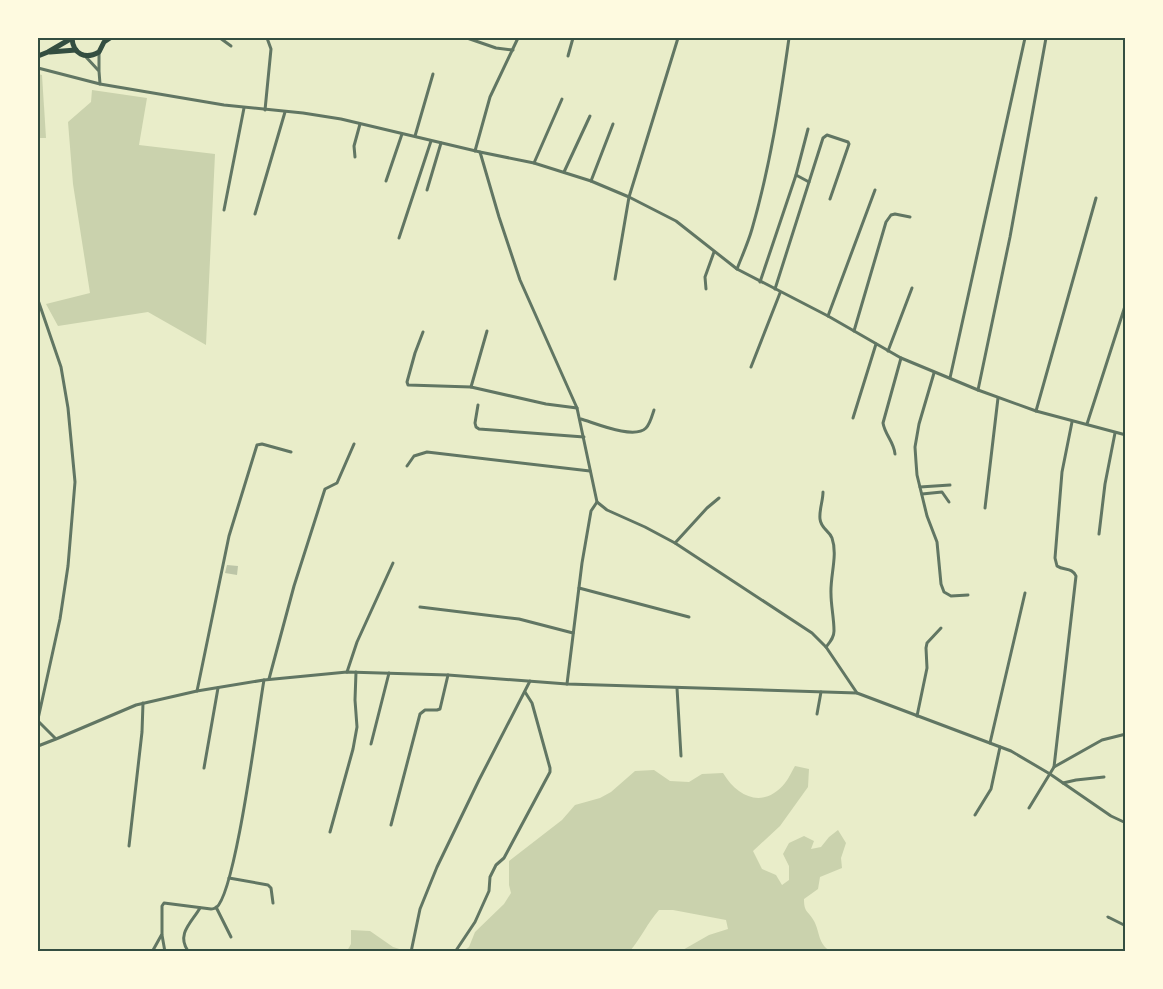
<svg xmlns="http://www.w3.org/2000/svg" width="1163" height="989" viewBox="0 0 1163 989" font-family="'IBM Plex Serif',serif">
<style>
.green{fill:#cad2ad}
.building{fill:#bcc5a7}
.lines{fill:none;stroke-linecap:round;stroke-linejoin:round}
.minor{stroke:#617663;stroke-width:3}
.primary{stroke:#344e41;stroke-width:5}
.neatline{fill:none;stroke:#344e41;stroke-width:2}
</style>
<rect width="100%" height="100%" fill="#e9edc9"/>
<g class="green">
<polygon points="38,74 42,75 46,138 38,138"/>
<polygon points="92,90 147,98 139,145 215,154 206,345 148,312 58,326 46,304 90,293 73,184 68,122 91,102"/>
<path d="M795 766 809 769 808 787 780 826 753 851 762 869 776 875 782 885 789 880V866L783 854 789 843 804 836 814 841 811 849 821 847 829 837 838 830 846 843 841 858 842 868 820 877 818 889 804 899C804 913 808 910 814 921 820 932 818 945 831 951H681L709 935 728 929 726 920 673 910H659C648 922 641 938 630 951H463L469 947 475 932 504 904 511 893 509 885V861L562 820 575 805 600 798 611 792 635 771 654 770 670 781 689 782 702 774 723 773C738 798 764 809 785 783 789 778 792 771 795 766Z"/>
<polygon points="351,930 370,931 393,947 406,951 347,951 351,944"/>
</g>
<polygon class="building" points="227,565 238,566 237,575 225,573"/>
<g class="lines">
<g class="minor">
<polyline points="220,38 231,46"/>
<polyline points="467,38 496,48 513,50"/>
<polyline points="99,52 99,71 100,84 224,105 303,113 341,119 480,152 534,163 591,181 629,197 676,221 737,269 828,316 901,358 978,390 1036,411 1126,435"/>
<polyline points="568,56 573,38"/>
<polyline points="86,57 98,70"/>
<polyline points="38,68 100,84"/>
<polyline points="265,110 271,49 267,38"/>
<polyline points="415,136 433,74"/>
<polyline points="475,151 490,97 518,38"/>
<polyline points="480,152 499,217 520,280 577,408 597,502 607,510 645,527 675,543 812,633 826,647 857,693 1011,751 1050,774 1111,816 1126,823"/>
<polyline points="355,157 354,146 360,124"/>
<polyline points="534,163 562,99"/>
<polyline points="564,172 590,116"/>
<polyline points="796,175 809,182"/>
<polyline points="386,181 402,134"/>
<polyline points="591,181 613,124"/>
<polyline points="427,190 441,143"/>
<polyline points="224,210 244,108"/>
<polyline points="255,214 285,112"/>
<polyline points="399,238 431,141"/>
<path d="M737 269C742 256 748 243 752 229 770 167 780 102 789 38"/>
<polyline points="615,279 629,197 678,38"/>
<polyline points="760,282 796,175 808,129"/>
<polyline points="706,289 705,277 714,252"/>
<polyline points="775,289 823,138 827,135 848,142 849,144 830,199"/>
<polyline points="38,300 61,367 68,408 75,482 68,566 60,619 38,719"/>
<polyline points="828,316 875,190"/>
<polyline points="854,331 886,222 891,215 895,214 910,217"/>
<polyline points="423,332 415,353 407,382 408,385 471,387 546,404 577,408"/>
<polyline points="888,351 912,288"/>
<polyline points="751,367 780,293"/>
<polyline points="934,373 919,424 915,447 916,462 917,475 927,516 937,542 941,584 944,592 951,596 968,595"/>
<polyline points="950,378 1025,38"/>
<polyline points="471,387 487,331"/>
<polyline points="978,390 1010,237 1046,38"/>
<polyline points="478,405 475,423 476,427 479,429 584,437"/>
<polyline points="1036,411 1096,198"/>
<polyline points="853,418 876,344"/>
<path d="M581 419C595 423 634 440 646 428 650 424 652 416 654 410"/>
<polyline points="1087,424 1126,303"/>
<path d="M895 454C894 442 885 435 883 423L901 358"/>
<polyline points="407,466 414,456 427,452 590,471"/>
<polyline points="920,487 950,485"/>
<path d="M823 492C823 501 819 510 820 519 821 529 829 530 832 538 838 555 830 576 831 594 831 606 834 618 834 631 834 638 830 642 826 647"/>
<polyline points="922,494 942,492 949,502"/>
<polyline points="985,508 998,398"/>
<polyline points="1099,534 1105,484 1115,433"/>
<polyline points="675,543 707,508 719,498"/>
<polyline points="579,588 689,617"/>
<polyline points="420,607 519,619 573,633"/>
<polyline points="347,672 357,642 393,563"/>
<polyline points="269,679 294,586 324,492 325,489 337,483 354,444"/>
<polyline points="567,684 582,563 591,511 597,502"/>
<polyline points="677,688 681,756"/>
<polyline points="197,691 229,536 257,445 262,444 291,452"/>
<polyline points="817,714 821,692"/>
<polyline points="917,716 927,668 926,648 927,643 941,628"/>
<polyline points="38,721 55,738"/>
<polyline points="990,743 1025,593"/>
<polyline points="371,744 389,673"/>
<polyline points="38,746 56,739 136,705 197,691 264,680 347,672 448,675 567,684 857,693"/>
<path d="M1054 767 1076 576C1072 567 1064 571 1057 566L1055 558 1062 472 1072 422"/>
<polyline points="204,768 218,688"/>
<polyline points="1063,783 1076,780 1104,777"/>
<polyline points="1029,808 1054,767 1102,740 1126,734"/>
<polyline points="975,815 991,789 1000,747"/>
<polyline points="391,825 420,714 425,710 437,710 440,709 448,675"/>
<polyline points="330,832 353,749 357,727 355,700 356,672"/>
<polyline points="129,846 142,732 143,703"/>
<polyline points="229,878 268,885 271,888 273,903"/>
<polyline points="216,907 231,937"/>
<polyline points="1108,917 1126,926"/>
<polyline points="162,935 165,952"/>
<path d="M188 951C176 934 192 922 200 908"/>
<path d="M152 952 162 934V906L164 903 211 909C213 909 215 908 216 908 236 893 258 713 264 680"/>
<polyline points="411,952 420,909 437,867 479,780 530,681"/>
<polyline points="455,952 475,922 489,891 490,877 496,865 504,858 550,772 550,768 532,703 525,692"/>
</g>
<g class="primary">
<path d="M72 38C73 54 85 60 99 52L104 42 110 38"/>
<polyline points="50,52 76,50"/>
<polyline points="38,56 48,52 72,38"/>
</g>
</g>
<rect width="1163" height="989" fill="none" stroke="#fefae0" stroke-width="78"/>
<rect x="39" y="39" width="1085" height="911" class="neatline"/>
</svg>
